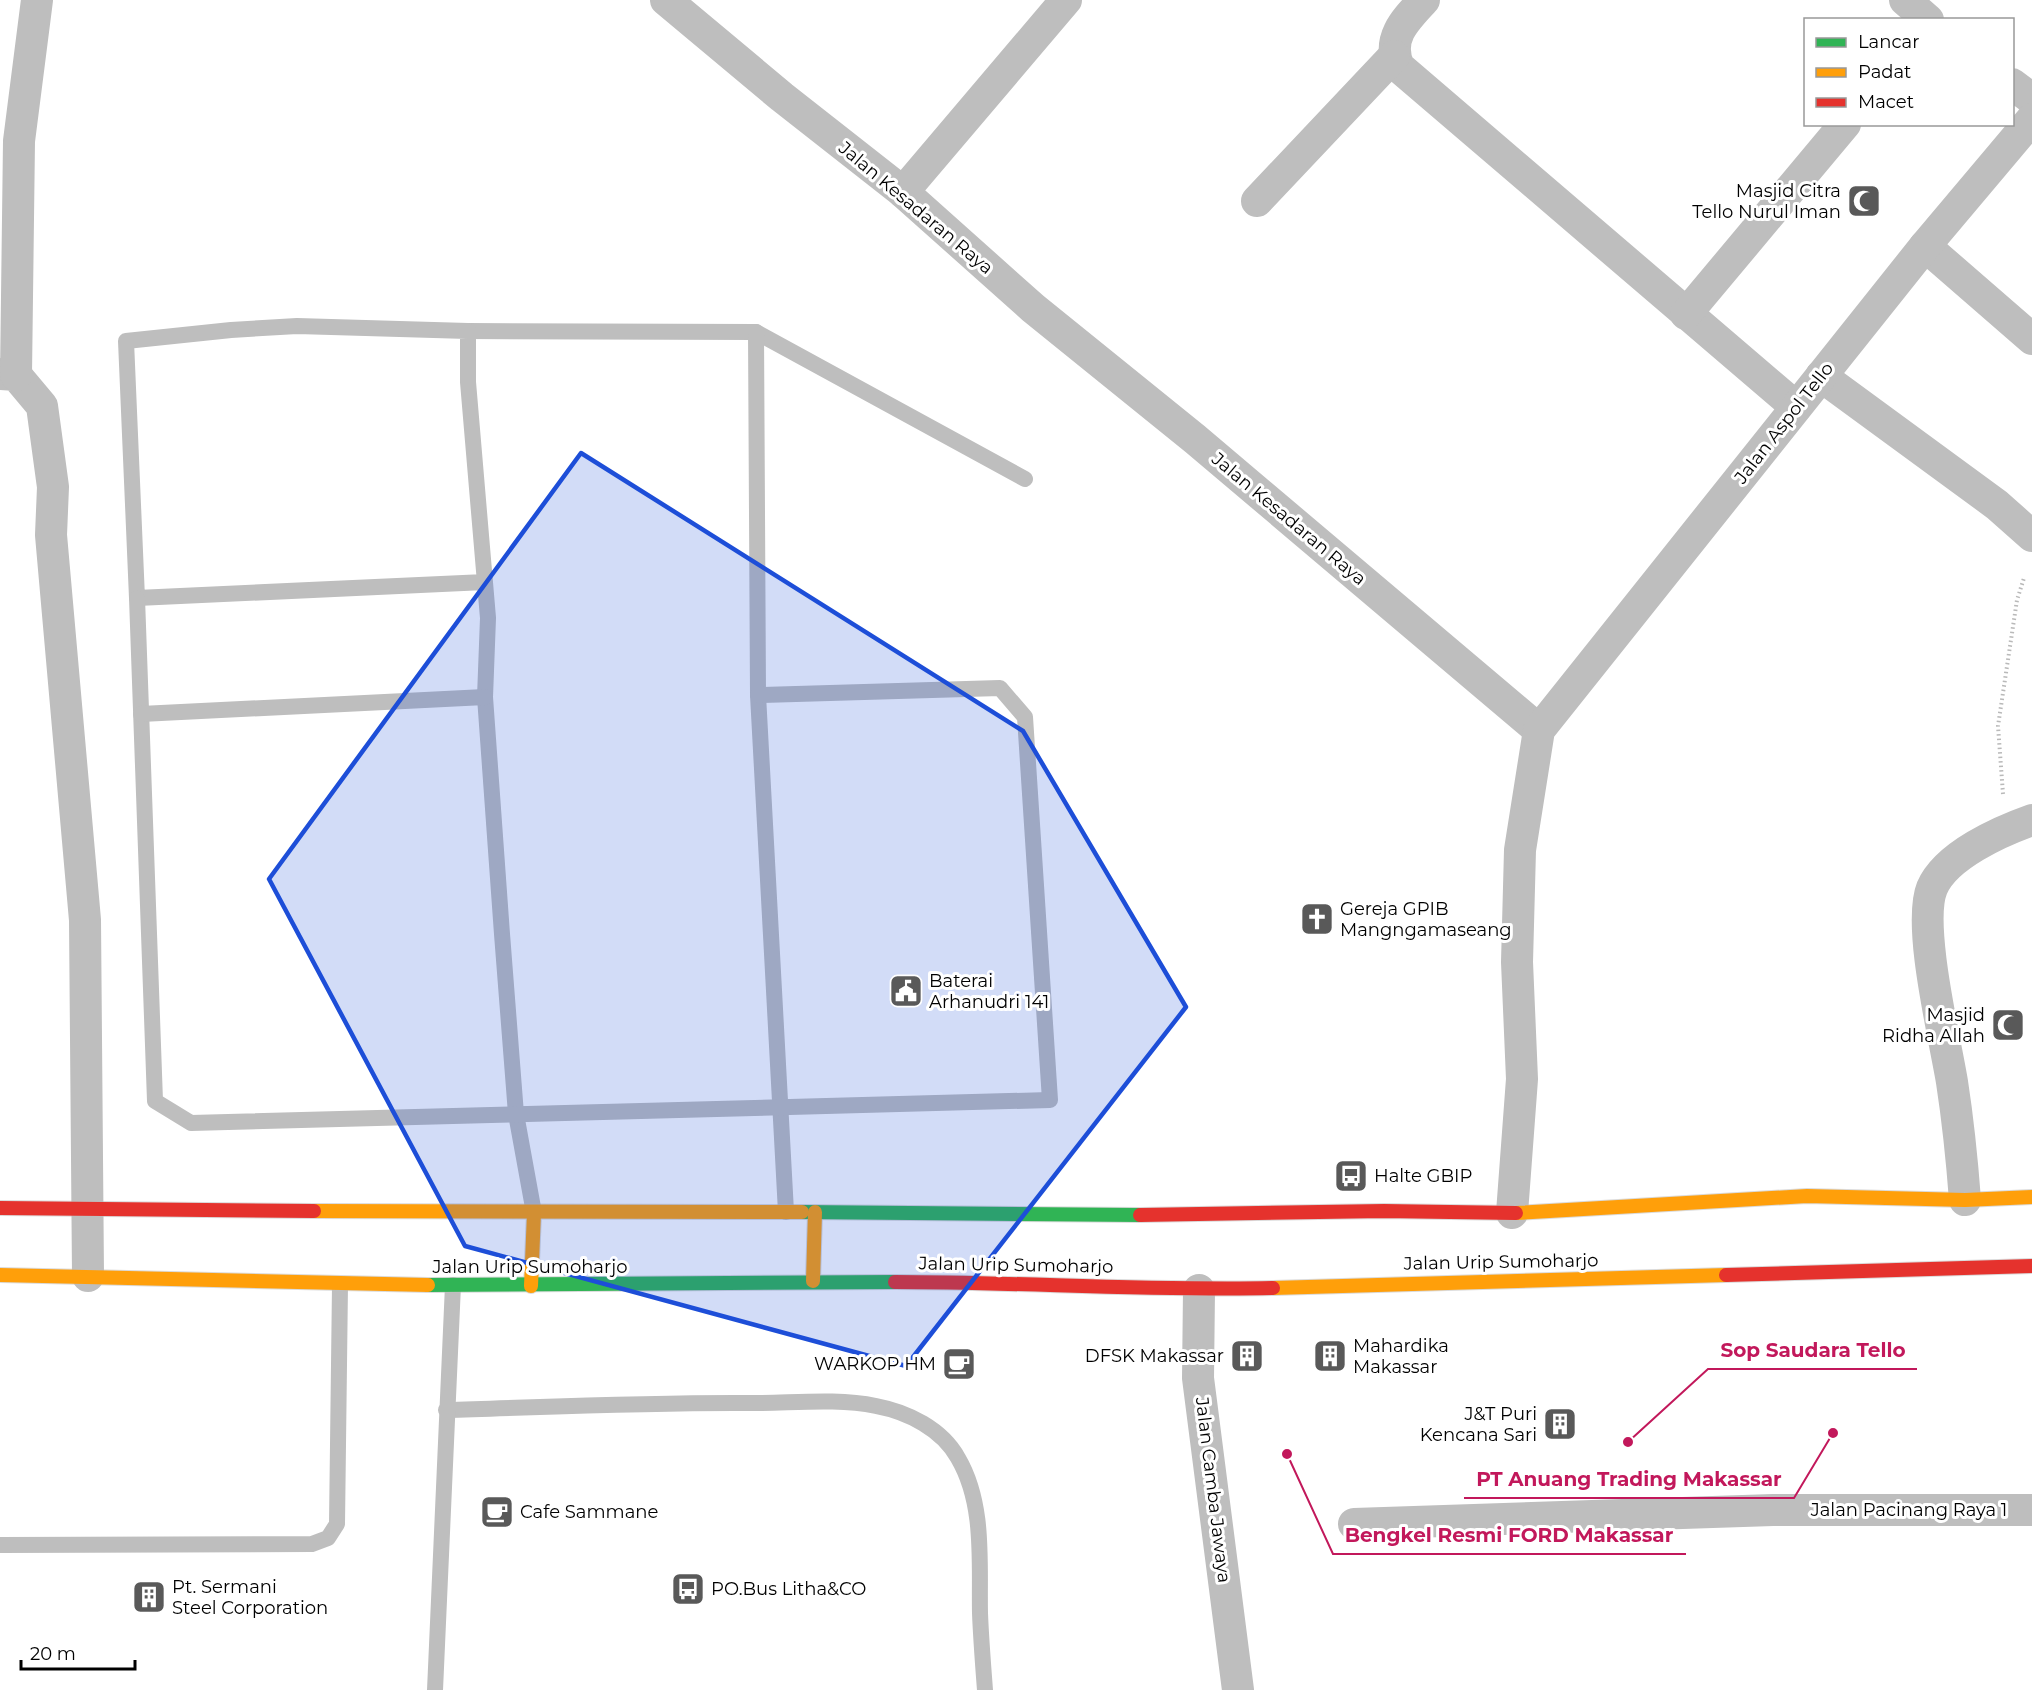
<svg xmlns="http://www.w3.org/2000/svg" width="2032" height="1690" viewBox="0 0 2032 1690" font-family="Montserrat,sans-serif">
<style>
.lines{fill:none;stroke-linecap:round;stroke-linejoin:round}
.fast-casing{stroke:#dbdbdb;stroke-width:16}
.slow-casing{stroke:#dbdbdb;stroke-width:16}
.jam-casing{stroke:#dbdbdb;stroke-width:16}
.path{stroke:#b9b9b9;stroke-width:4;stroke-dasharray:1.5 3;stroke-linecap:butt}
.lane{stroke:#bebebe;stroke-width:16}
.street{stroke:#bebebe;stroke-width:32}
.fast{stroke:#30b455;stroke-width:14}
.slow{stroke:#ff9f0a;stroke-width:14}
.jam{stroke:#e5322d;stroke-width:14}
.marked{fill:#1d4ed8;fill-opacity:0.2;stroke:#1d4ed8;stroke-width:4.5;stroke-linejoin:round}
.labels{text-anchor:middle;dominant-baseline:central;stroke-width:6;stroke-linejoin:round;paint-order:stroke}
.poi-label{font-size:18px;fill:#000;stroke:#fff;text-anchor:start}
.street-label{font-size:18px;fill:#000;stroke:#fff}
.leader{fill:none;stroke:#c2185b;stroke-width:2}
.callout-dot{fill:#c2185b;stroke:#fff;stroke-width:2}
.callout-label{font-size:20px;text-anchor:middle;font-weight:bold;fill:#c2185b;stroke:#fff;stroke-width:6;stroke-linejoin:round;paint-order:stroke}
</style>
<rect width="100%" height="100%" fill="#fff"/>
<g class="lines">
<g class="fast-casing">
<g id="fast">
<polyline points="802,1212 1140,1215"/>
<polyline points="428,1285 895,1282"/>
</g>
</g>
<g class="slow-casing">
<g id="slow">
<polyline points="314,1211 802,1212"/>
<polyline points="1516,1213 1807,1196 1965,1200 2032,1197"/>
<polyline points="0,1275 428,1285"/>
<polyline points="813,1281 815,1212"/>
<polyline points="531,1286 534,1213"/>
<polyline points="1273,1288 1726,1275"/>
</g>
</g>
<g class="jam-casing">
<g id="jam">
<polyline points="0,1208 314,1211"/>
<polyline points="1140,1215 1384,1211 1516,1213"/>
<polyline points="1726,1275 2032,1266"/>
<path d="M895 1282C1021 1282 1147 1291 1273 1288"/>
</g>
</g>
<polyline class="path" points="2003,794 1998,726 2017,600 2024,578"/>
<g class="lane">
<polyline points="468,331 756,332 1025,479"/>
<polyline points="756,332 758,695 786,1212"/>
<polyline points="485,582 137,598 126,341 231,330 297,326 468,331 468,382 488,618 485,697 502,934 516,1114 534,1213"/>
<polyline points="137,598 155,1101 191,1123 1050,1100 1025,717 1000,688 758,695"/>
<polyline points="141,714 485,697"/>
<path d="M446 1410C549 1407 652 1402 754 1403 794 1403 837 1398 876 1406 908 1412 942 1429 958 1458 985 1504 979 1562 980 1613 981 1639 983 1664 985 1690"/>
<polyline points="0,1545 312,1544 328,1538 337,1524 340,1285"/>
<polyline points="435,1690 453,1285"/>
</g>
<g class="street">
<polyline points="666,0 782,97 903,192 1033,308 1195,439 1539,730"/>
<path d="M1424 0C1405 20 1386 39 1399 67L1796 407"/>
<polyline points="1905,0 1928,20"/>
<polyline points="2012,84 2032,99"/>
<polyline points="903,192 1066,0"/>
<polyline points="1257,201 1394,56"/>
<polyline points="1925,246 2032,339"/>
<polyline points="1686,314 1845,124"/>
<polyline points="0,374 16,375 42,406 53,487 51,535 85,920 88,1276"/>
<polyline points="16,375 19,141 37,0"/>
<polyline points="1821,376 1997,505 2032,536"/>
<path d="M1965 1200C1962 1160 1958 1121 1952 1082 1945 1039 1917 925 1932 888 1946 855 2001 831 2032 820"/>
<polyline points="1512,1213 1522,1079 1517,962 1520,850 1539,730 1925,246 2032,119"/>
<polyline points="1199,1290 1198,1378 1238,1690"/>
<polyline points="1354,1524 1773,1510 2032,1510"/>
</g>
<use href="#fast" class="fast"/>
<use href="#slow" class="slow"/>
<use href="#jam" class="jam"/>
</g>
<path class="marked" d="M581 453 1023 731 1186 1007 906 1366 465 1246 269 879Z"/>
<defs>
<g id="mosque-square" transform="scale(1.725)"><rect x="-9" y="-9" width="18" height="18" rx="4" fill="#595959" stroke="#fff"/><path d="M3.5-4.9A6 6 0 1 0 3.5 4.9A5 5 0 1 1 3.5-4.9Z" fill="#fff"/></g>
<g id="church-square" transform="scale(1.725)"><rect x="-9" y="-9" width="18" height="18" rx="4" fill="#595959" stroke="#fff"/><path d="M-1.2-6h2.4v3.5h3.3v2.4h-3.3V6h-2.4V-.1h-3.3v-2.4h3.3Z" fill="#fff"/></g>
<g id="civic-square" transform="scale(1.725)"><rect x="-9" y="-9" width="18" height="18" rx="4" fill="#595959" stroke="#fff"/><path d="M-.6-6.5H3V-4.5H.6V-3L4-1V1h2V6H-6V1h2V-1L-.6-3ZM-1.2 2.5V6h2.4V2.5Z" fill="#fff"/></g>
<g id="bus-square" transform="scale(1.725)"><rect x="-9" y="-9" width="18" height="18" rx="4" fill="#595959" stroke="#fff"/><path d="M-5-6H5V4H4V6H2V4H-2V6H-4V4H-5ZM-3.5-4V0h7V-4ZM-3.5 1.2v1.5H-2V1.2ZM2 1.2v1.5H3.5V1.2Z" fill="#fff"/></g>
<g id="building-square" transform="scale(1.725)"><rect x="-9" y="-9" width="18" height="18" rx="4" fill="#595959" stroke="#fff"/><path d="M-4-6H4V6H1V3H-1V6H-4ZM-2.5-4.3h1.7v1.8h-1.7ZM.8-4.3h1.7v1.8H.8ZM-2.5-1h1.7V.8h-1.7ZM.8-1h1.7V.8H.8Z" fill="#fff"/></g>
<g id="cafe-square" transform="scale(1.725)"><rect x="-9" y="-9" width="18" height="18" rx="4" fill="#595959" stroke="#fff"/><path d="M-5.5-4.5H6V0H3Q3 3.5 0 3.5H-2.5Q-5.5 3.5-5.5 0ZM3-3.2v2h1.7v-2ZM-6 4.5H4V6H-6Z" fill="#fff"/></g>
</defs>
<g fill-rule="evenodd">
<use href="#mosque-square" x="1864" y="201"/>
<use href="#church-square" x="1317" y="919"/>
<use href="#civic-square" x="906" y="991"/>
<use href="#mosque-square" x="2008" y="1025"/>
<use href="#bus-square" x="1351" y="1176"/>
<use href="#building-square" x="1247" y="1356"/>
<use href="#building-square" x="1330" y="1356"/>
<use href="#cafe-square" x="959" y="1364"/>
<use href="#building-square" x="1560" y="1424"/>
<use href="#cafe-square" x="497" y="1512"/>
<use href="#bus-square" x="688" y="1589"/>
<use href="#building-square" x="149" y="1597"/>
</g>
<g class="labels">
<g class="poi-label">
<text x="1841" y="191" text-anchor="end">Masjid Citra<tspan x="1841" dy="21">Tello Nurul Iman</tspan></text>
<text x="1340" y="909">Gereja GPIB<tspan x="1340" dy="21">Mangngamaseang</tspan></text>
<text x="929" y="981">Baterai<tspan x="929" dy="21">Arhanudri 141</tspan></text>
<text x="1985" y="1015" text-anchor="end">Masjid<tspan x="1985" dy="21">Ridha Allah</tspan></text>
<text x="1374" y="1176">Halte GBIP</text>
<text x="1353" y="1346">Mahardika<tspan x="1353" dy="21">Makassar</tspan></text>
<text x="1224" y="1356" text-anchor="end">DFSK Makassar</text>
<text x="936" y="1364" text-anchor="end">WARKOP HM</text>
<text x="1537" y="1414" text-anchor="end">J&amp;T Puri<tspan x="1537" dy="21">Kencana Sari</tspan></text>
<text x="520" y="1512">Cafe Sammane</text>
<text x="172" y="1587">Pt. Sermani<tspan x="172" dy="21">Steel Corporation</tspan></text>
<text x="711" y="1589">PO.Bus Litha&amp;CO</text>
</g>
<g class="street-label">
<text transform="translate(916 208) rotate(40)">Jalan Kesadaran Raya</text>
<text transform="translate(1784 423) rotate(-52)">Jalan Aspol Tello</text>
<text transform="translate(1289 519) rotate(40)">Jalan Kesadaran Raya</text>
<text transform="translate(1501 1262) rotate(-1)">Jalan Urip Sumoharjo</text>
<text transform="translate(1016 1265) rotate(1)">Jalan Urip Sumoharjo</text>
<text x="530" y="1267">Jalan Urip Sumoharjo</text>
<text transform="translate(1213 1490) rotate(83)">Jalan Camba Jawaya</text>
<text x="1909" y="1510">Jalan Pacinang Raya 1</text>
</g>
</g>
<path class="leader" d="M1628 1442L1708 1369H1917M1833 1433L1794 1498H1464M1287 1454L1333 1554H1686"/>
<g class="callout-dot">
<circle cx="1628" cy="1442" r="6"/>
<circle cx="1833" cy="1433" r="6"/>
<circle cx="1287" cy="1454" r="6"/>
</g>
<g class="callout-label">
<text x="1813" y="1357">Sop Saudara Tello</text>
<text x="1629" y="1486">PT Anuang Trading Makassar</text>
<text x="1509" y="1542">Bengkel Resmi FORD Makassar</text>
</g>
<rect x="1804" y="18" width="210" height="108" fill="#ffffff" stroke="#999999" stroke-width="1.5"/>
<rect x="1816" y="38" width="30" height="9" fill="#30b455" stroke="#999999" stroke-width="1.5"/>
<text x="1858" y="48" font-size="18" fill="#000000">Lancar</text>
<rect x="1816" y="68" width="30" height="9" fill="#ff9f0a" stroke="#999999" stroke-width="1.5"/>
<text x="1858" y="78" font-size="18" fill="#000000">Padat</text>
<rect x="1816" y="98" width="30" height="9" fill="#e5322d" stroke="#999999" stroke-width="1.5"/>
<text x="1858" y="108" font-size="18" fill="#000000">Macet</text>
<path d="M21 1660v9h114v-9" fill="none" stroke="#000000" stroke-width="3"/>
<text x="30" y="1660" font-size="18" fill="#000000" stroke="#ffffff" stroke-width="4.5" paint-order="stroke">20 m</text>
</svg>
